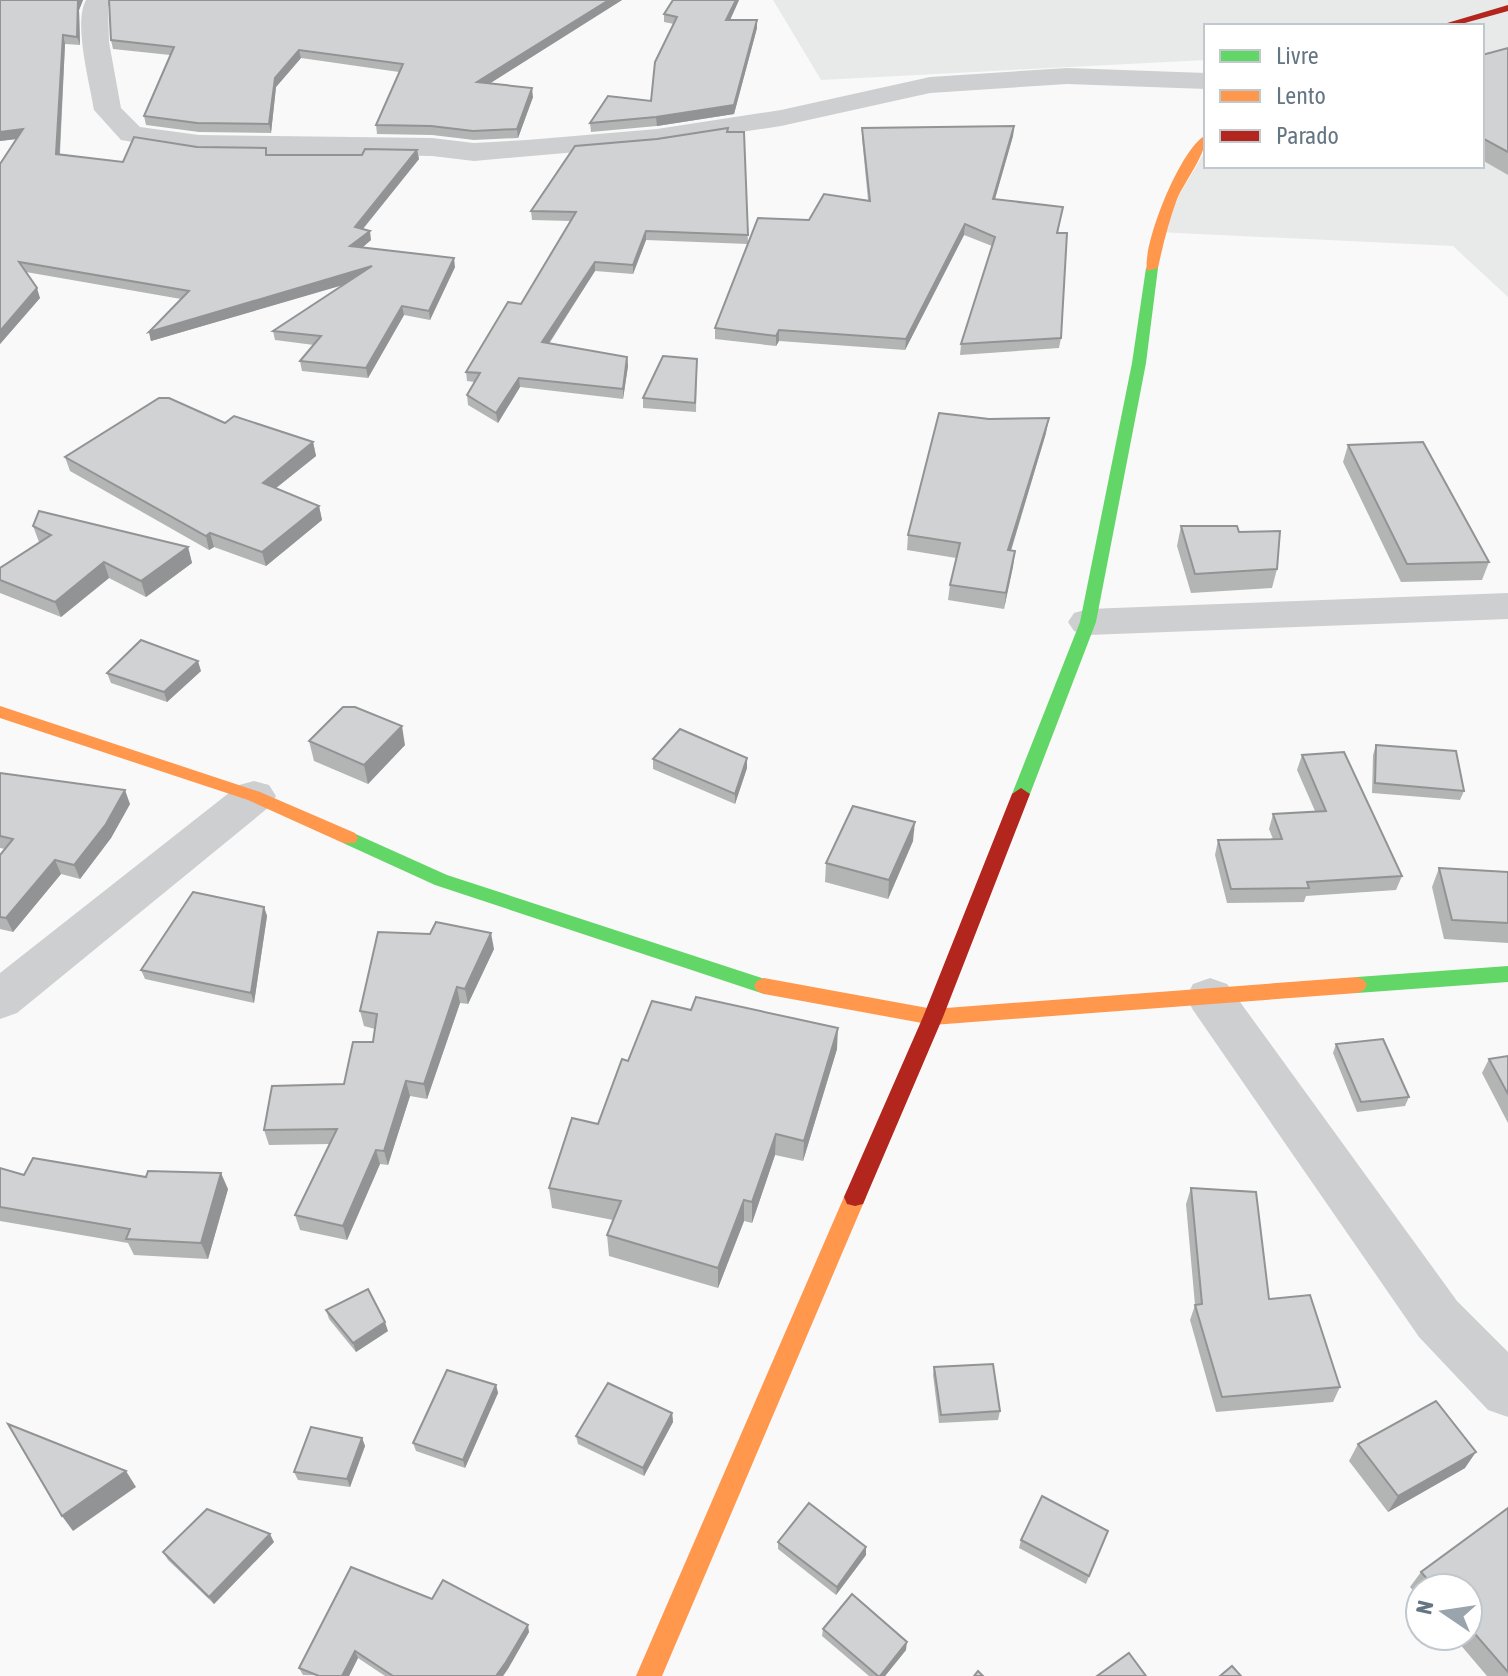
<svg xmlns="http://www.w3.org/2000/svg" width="1508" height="1676" viewBox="0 0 1508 1676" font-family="'Asap Condensed',sans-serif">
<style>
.built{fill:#e8e9e9}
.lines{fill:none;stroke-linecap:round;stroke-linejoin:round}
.street{fill:#cecfd0;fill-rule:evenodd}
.fast{fill:#63d668;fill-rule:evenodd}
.slow{fill:#ff974d;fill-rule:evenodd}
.jam{fill:#b3261e;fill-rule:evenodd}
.wall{fill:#b3b5b5}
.shaded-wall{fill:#929394}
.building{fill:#d0d2d3;stroke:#929394;stroke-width:2}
</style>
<rect width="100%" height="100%" fill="#f9f9f9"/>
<polygon class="built" points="773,0 1508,0 1508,297 1453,246 1157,232 1206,150 1206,166 1482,166 1482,26 1206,26 1206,60 821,80"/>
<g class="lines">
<g class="street">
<path d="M86 0H112L108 7 109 42 121 108 140 127 199 135 432 138 474 143 527 140 657 129 781 110 930 77 1067 68 1206 73V89L1067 84 930 93 781 126 657 145 474 161 432 156 199 153 121 140 94 110C90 84 73 23 86 0Z"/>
<polygon points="1508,593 1508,619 1088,635 1074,631 1068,622 1074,613 1088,609"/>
<polygon points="254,781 269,785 276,796 269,807 17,1013 0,1019 0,973 239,785"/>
<polygon points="1210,978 1227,984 1457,1301 1508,1352 1508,1417 1488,1410 1419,1337 1193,1010 1186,997 1193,984"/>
</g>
<g class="fast">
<polygon points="1152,264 1158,268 1146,363 1096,622 1030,794 1021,800 1012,794 1080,622 1132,363 1146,268"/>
<polygon points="349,831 447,875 771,981 774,986 771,991 764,994 435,885 343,843 340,838 343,833"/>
<polygon points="1508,966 1508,982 1357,993 1350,990 1347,985 1350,980 1357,977"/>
</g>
<g class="slow">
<path d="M1206 135C1206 155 1186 179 1177 199 1169 221 1163 244 1158 268L1147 271C1142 244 1181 147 1206 135Z"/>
<polygon points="0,706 260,792 355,833 358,838 355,843 343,843 248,800 0,718"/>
<polygon points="1357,977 1364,980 1367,985 1364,990 1357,993 933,1025 764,994 757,991 754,986 757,981 764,978 933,1009"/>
<polygon points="855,1188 863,1190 866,1197 662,1676 636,1676 844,1197 847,1190"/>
</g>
<g class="jam">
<polygon points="1508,5 1508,11 1454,26 1437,26"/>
<polygon points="1021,788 1030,794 943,1017 863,1204 855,1206 847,1204 844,1197 923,1017 1012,794"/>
</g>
</g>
<g class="wall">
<polygon points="0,0 83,0 79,10 80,45 65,44 60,154 123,162 197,147 268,155 362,155 417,150 419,159 363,229 371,240 362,248 455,267 430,320 404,315 368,378 302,371 300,361 314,345 275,340 273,331 345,284 151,341 149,332 181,299 26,272 40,298 0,344 0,164 16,139 0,141"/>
<polygon points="622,0 490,83 533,97 518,138 474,140 432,135 377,134 376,125 399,72 301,58 276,87 271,133 199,132 146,125 144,116 170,55 113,49 111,40"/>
<polygon points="673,0 739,0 730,20 757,28 734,114 657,126 591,132 590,123 651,101 674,24 664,22 664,14"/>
<polygon points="1508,48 1508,175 1482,160 1482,55"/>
<polygon points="1014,126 1013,136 995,199 1063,207 1058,233 1061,338 1059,348 960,355 961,344 992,246 964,235 905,350 779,341 776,346 715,339 715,328 748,244 646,240 633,274 595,271 549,344 627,357 628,366 623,399 520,387 498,423 468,405 467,395 474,382 467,381 466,372 521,304 571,221 532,220 531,211 728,132 744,132 748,244 809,220 868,200 862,138 862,128"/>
<polygon points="697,359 696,412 643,408 643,398"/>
<polygon points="225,423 313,442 316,456 276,488 319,506 322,520 266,566 214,547 209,550 70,471 65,457"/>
<polygon points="1046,433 1011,551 1015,551 1004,609 948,600 950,585 956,558 907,550 908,535"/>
<polygon points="1348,445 1489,562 1482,580 1401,582 1343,462"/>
<polygon points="33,526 188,547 192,563 146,597 109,578 61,617 0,593 0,568 40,542 39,542"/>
<polygon points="1181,526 1239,532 1277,569 1272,588 1191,593 1177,546"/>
<polygon points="201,671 167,702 111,683 107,673"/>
<polygon points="309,741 405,745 368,784 314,761"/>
<polygon points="1376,745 1464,791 1460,800 1372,793 1373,755"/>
<polygon points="1302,755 1402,876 1396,890 1306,896 1304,902 1227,903 1215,855 1218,840 1273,839 1269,829 1273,814 1315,811 1297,770"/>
<polygon points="747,758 747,768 735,804 653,769 653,759"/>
<polygon points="0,773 130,804 111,838 80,879 61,874 13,932 0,929 0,855 5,849 0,848"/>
<polygon points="913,841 888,899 825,882 826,863"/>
<polygon points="1439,868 1508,872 1508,943 1444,939 1432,887"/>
<polygon points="264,907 267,916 254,1003 145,979 141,970"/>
<polygon points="494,949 468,1004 460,1003 427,1099 410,1096 388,1165 380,1164 347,1240 300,1230 295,1215 330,1144 269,1145 264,1130 344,1084 373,1042 375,1029 364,1026 360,1011"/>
<polygon points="1336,1044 1409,1097 1405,1106 1357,1112 1333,1053"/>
<polygon points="837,1049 803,1161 775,1155 752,1223 744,1221 718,1288 609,1256 607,1235 613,1220 552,1208 549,1188 598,1124 628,1061"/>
<polygon points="1508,1056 1508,1123 1482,1073 1489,1059"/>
<polygon points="0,1168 24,1175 228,1189 208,1259 134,1255 128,1243 0,1221"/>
<polygon points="1191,1188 1269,1299 1340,1387 1333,1402 1216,1412 1190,1320 1195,1305 1186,1204"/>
<polygon points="326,1310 388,1331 356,1352 329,1319"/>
<polygon points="934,1367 1000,1411 998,1420 939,1423 933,1375"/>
<polygon points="496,1385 498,1393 465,1468 416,1451 413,1443"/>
<polygon points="672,1413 673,1422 644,1476 578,1444 576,1436"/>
<polygon points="362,1438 365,1446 350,1487 298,1480 294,1472"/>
<polygon points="1358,1444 1465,1468 1388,1512 1349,1461"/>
<polygon points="1508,1508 1508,1676 1487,1676 1453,1636 1468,1636 1468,1588 1420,1588 1420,1598 1410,1587 1421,1572"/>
<polygon points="1108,1531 1086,1584 1019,1548 1021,1540"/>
<polygon points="274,1542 214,1604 168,1560 163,1552"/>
<polygon points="778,1542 866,1555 836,1595 778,1549"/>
<polygon points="432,1599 529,1632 503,1676 385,1676 358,1658 349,1676 303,1675 299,1668"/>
<polygon points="823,1629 906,1650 885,1676 869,1676 822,1636"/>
</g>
<g class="shaded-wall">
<polygon points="78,0 83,0 79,10 80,45 77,37"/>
<polygon points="609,0 622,0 478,91 477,82"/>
<polygon points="736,0 739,0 726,29 726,20"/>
<polygon points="757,20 757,28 734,114 657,126 656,117"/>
<polygon points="63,35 65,44 59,163 56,154"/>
<polygon points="299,50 301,58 276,87 271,133 269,124 275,78"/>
<polygon points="532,88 533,97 518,138 517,129"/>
<polygon points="1014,126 1013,136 992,209 993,199"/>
<polygon points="23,129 25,138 0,141 0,132"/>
<polygon points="417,150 419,159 357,236 355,227"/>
<polygon points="965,224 964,235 905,350 906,339"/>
<polygon points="370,231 371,240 352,256 350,246"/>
<polygon points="646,231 646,240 633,274 633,265"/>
<polygon points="454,258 455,267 430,320 429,311"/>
<polygon points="595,262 595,271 543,352 542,342"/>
<polygon points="372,266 374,276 151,341 149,332"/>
<polygon points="37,288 40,298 0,344 0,331"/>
<polygon points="402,306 404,315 368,378 366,368"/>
<polygon points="779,330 779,341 776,346 776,336"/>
<polygon points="627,357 628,366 623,399 623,389"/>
<polygon points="519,378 520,387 498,423 496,413"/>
<polygon points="1049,418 1046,433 1006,566 1008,550"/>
<polygon points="313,442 316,456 266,496 263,483"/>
<polygon points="319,506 322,520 266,566 262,552"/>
<polygon points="210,533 214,547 209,550 206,536"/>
<polygon points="188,547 192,563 146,597 141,581"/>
<polygon points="1015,551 1013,567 1004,609 1006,593"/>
<polygon points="104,562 109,578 61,617 55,602"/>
<polygon points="198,661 201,671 167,702 164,692"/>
<polygon points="402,726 405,745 368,784 364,765"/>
<polygon points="747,758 747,768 735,804 735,794"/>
<polygon points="125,790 130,804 111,838 80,879 74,865"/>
<polygon points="915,822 913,841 888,899 889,880"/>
<polygon points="55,860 61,874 13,932 6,918"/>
<polygon points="264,907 267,916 254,1003 251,993"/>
<polygon points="491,933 494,949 468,1004 465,989"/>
<polygon points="457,987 460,1003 427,1099 424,1084"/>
<polygon points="838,1028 837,1049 803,1161 804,1141"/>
<polygon points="406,1081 410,1096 388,1165 384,1151"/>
<polygon points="776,1134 775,1155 752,1223 752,1202"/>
<polygon points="376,1150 380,1164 347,1240 343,1226"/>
<polygon points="221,1173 228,1189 208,1259 201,1243"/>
<polygon points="744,1200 744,1221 718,1288 718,1268"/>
<polygon points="385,1322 388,1331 356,1352 353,1343"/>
<polygon points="496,1385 498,1393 465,1468 463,1460"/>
<polygon points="672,1413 673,1422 644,1476 643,1468"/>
<polygon points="362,1438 365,1446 350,1487 347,1479"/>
<polygon points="1476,1452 1465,1468 1388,1512 1398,1496"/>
<polygon points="126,1471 136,1487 73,1531 62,1516"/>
<polygon points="270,1534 274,1542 214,1604 209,1597"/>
<polygon points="866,1547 866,1555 836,1595 837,1587"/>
<polygon points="528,1625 529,1632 508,1669 503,1676 496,1676"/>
<polygon points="907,1642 906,1650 885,1676 880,1676"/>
<polygon points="355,1651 358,1658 349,1676 342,1676"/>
</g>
<g class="building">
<polygon points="0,0 78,0 77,37 63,35 56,154 123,162 134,137 197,147 266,148 266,155 362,155 365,149 417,150 355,227 370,231 350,246 454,258 429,311 402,306 366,368 300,361 321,336 273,331 372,266 149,332 189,291 19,262 37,288 0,331 0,164 23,129 0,132"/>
<polygon points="109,0 609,0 477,82 532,88 517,129 473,131 431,126 376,125 403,64 299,50 275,78 269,124 197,123 144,116 174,47 111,40"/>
<polygon points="673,0 736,0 726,20 757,20 734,105 656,117 590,123 608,96 651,101 655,62 677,17 664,14"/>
<polygon points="1508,48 1508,152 1482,138 1482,55"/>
<polygon points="1014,126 993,199 1063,207 1057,233 1067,233 1061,338 961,344 995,237 965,224 906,339 779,330 776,336 715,328 758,218 809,220 824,194 870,201 862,128"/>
<polygon points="728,128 727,132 744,132 748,235 646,231 633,265 595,262 542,342 627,357 623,389 519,378 496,413 467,395 480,373 466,372 508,302 521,304 576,212 531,211 575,146 657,139"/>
<polygon points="663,356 697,359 695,403 643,398"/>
<polygon points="159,398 169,398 225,423 234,416 313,442 263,483 319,506 262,552 210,533 206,536 65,457"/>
<polygon points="939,413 989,419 1049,418 1008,550 1015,551 1006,593 950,585 960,543 908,535"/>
<polygon points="1423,442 1489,562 1407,564 1348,445"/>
<polygon points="39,511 188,547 141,581 104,562 55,602 0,580 0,568 51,535 33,526"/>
<polygon points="1181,526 1237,526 1239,532 1280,531 1277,569 1195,574"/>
<polygon points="141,640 198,661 164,692 107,673"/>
<polygon points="343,707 355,707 402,726 364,765 309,741"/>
<polygon points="680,729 747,758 735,794 653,759"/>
<polygon points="1376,745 1456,751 1464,791 1375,783"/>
<polygon points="1344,752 1402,876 1307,882 1309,888 1231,889 1218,840 1282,839 1273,814 1326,811 1302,755"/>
<polygon points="0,773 125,790 106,824 74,865 55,860 6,918 0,917 0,855 13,839 0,836"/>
<polygon points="853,806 915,822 889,880 826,863"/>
<polygon points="1439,868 1508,872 1508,923 1452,920"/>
<polygon points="193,892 264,907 251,993 141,970"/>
<polygon points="436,922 491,933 465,989 457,987 424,1084 406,1081 384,1151 376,1150 343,1226 295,1215 337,1129 264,1130 272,1086 344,1084 353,1042 373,1042 377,1014 360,1011 378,932 430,934"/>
<polygon points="696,997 838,1028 804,1141 776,1134 752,1202 744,1200 718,1268 607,1235 621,1201 549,1188 572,1118 598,1124 622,1059 628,1061 652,1001 691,1010"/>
<polygon points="1383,1039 1409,1097 1361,1102 1336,1044"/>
<polygon points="1508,1056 1508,1094 1489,1059"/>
<polygon points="33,1158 146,1177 148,1171 221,1173 201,1243 126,1239 130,1229 0,1207 0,1168 24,1175"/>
<polygon points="1191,1188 1256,1192 1269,1299 1310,1295 1340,1387 1222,1397 1195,1305 1202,1304"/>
<polygon points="368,1289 385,1322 353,1343 326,1310"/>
<polygon points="993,1364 1000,1411 941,1415 934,1367"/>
<polygon points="447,1370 496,1385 463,1460 413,1443"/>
<polygon points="608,1383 672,1413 643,1468 576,1436"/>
<polygon points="1436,1401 1476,1452 1398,1496 1358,1444"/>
<polygon points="8,1424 126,1471 62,1516"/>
<polygon points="311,1427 362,1438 347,1479 294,1472"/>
<polygon points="1042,1496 1108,1531 1089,1576 1021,1540"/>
<polygon points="809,1503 866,1547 837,1587 778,1542"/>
<polygon points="1508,1508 1508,1672 1468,1626 1468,1588 1435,1588 1421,1572"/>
<polygon points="207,1509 270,1534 209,1597 163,1552"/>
<polygon points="351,1567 432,1599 443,1580 528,1625 506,1662 496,1676 393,1676 355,1651 342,1676 319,1676 299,1668"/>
<polygon points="852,1594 907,1642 880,1676 878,1676 823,1629"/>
<polygon points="1129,1653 1146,1676 1097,1676"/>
<polygon points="1232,1666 1241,1676 1220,1676"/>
<polygon points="978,1671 983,1676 974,1676"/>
</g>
<rect x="1204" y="24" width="280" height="144" fill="#ffffff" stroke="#c1c8cd" stroke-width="2"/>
<rect x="1220" y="50" width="40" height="12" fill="#63d668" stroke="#c1c8cd" stroke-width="2"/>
<text x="1276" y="64" font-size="24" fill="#657683">Livre</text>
<rect x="1220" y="90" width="40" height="12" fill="#ff974d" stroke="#c1c8cd" stroke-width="2"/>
<text x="1276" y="104" font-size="24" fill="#657683">Lento</text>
<rect x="1220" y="130" width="40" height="12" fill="#b3261e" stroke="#c1c8cd" stroke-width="2"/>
<text x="1276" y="144" font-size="24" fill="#657683">Parado</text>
<g transform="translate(1444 1612) rotate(283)"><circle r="38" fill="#ffffff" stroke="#c1c8cd" stroke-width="2"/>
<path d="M0-6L14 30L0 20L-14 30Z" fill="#99a4ac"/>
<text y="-12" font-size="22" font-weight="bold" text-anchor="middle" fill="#657683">N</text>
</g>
</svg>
